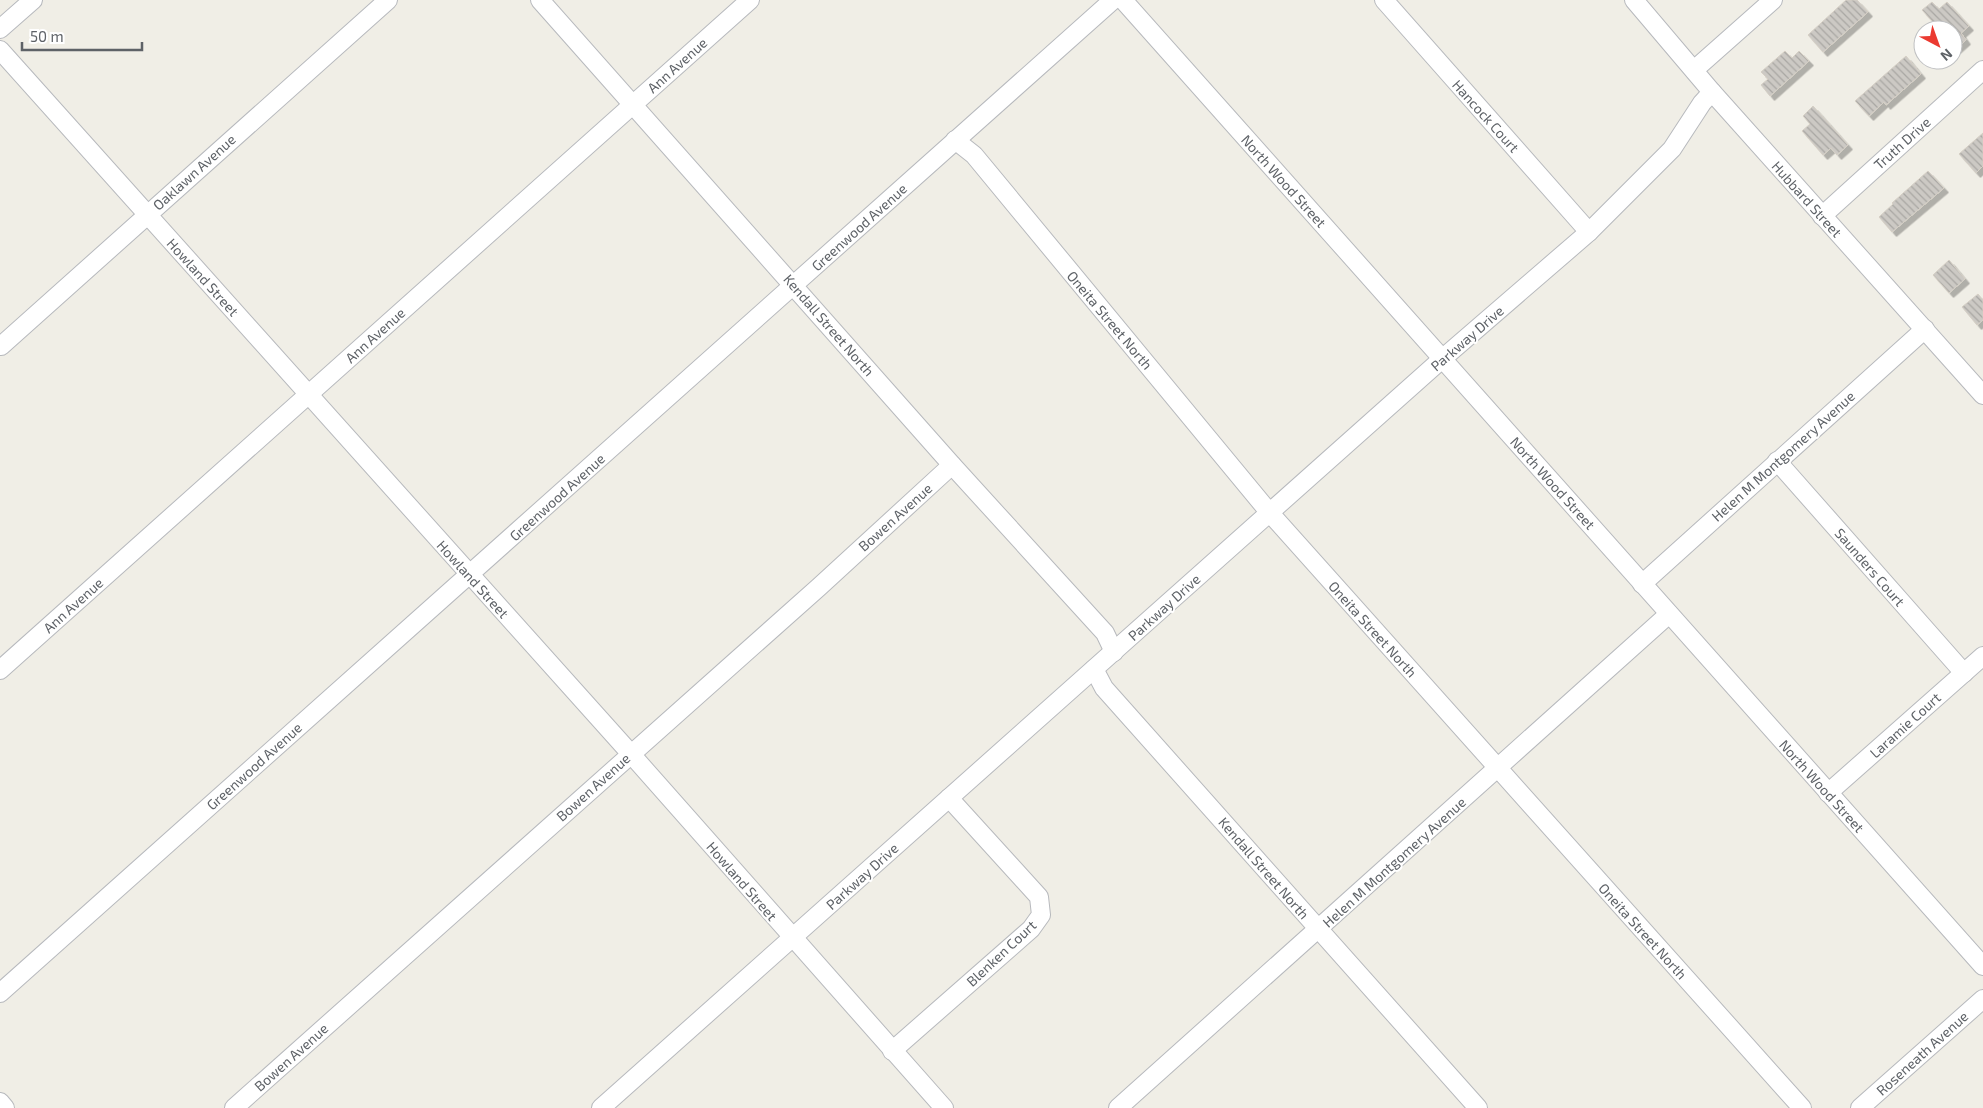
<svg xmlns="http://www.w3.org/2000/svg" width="1983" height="1108" viewBox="0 0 1983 1108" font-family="'Exo 2',sans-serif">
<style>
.building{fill:url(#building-back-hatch);stroke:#d5cfc5;filter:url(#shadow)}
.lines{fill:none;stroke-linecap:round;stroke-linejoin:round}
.minor-casing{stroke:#b7b9bd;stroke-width:20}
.minor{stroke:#fff;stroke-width:18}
.labels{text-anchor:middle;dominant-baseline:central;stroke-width:4;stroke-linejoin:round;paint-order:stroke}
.street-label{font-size:14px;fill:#5e6267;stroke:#fff}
</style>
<defs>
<pattern id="building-back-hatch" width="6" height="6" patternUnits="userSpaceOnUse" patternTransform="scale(1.25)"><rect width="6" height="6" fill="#ccc9c4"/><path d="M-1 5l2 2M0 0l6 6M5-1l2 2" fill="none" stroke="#a9a7a3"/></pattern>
<filter id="shadow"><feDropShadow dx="4.5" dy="4.5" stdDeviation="0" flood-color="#0004"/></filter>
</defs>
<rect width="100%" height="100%" fill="#f0eee6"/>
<g class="building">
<polygon points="1846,0 1857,0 1868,12 1823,52 1808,35"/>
<polygon points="1932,2 1939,9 1947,2 1969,26 1961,33 1966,40 1956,49 1953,45 1953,30 1940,30 1922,10"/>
<polygon points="1785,51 1792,58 1799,51 1809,61 1770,96 1761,85 1768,79 1761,72"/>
<polygon points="1906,56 1921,74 1886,105 1884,102 1869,116 1855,101"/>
<polygon points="1813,106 1848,145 1837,155 1831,148 1823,155 1802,131 1810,124 1803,116"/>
<polygon points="1983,133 1983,166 1976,173 1959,154"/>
<polygon points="1928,171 1944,188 1892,232 1879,217 1893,204 1892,203"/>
<polygon points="1949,260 1965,279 1949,293 1933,275"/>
<polygon points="1978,294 1983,300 1983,320 1977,325 1962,307"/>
</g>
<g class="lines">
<g class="minor-casing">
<g id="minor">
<polyline points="540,0 952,465 1105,633 1114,652"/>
<polyline points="1123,0 1983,966"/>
<polyline points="1384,0 1589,232"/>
<polyline points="1634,0 1712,92 1983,395"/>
<polyline points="0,29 33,0"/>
<polyline points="0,50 631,754 944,1108"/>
<polyline points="1694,70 1773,0"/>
<polyline points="955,140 974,155 1269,512 1802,1108"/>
<polyline points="1822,216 1983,70"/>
<polyline points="1,346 388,0"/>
<polyline points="1777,461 1964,673"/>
<polyline points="1642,584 1925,329"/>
<polyline points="1094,669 1104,688 1478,1108"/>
<polyline points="0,670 750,0"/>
<polyline points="1828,793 1983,656"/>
<polyline points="0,993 1113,0"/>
<polyline points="892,1051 1031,929 1041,915 1039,897 949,798"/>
<polyline points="0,1102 5,1108"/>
<polyline points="234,1108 819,587 952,465"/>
<polyline points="601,1108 1442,359 1589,232 1672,149 1702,103 1712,92"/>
<polyline points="1118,1108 1669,614"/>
<polyline points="1860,1108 1983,999"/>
</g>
</g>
<use href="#minor" class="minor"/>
</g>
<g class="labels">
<g class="street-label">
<text transform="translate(677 65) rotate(-42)">Ann Avenue</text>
<text transform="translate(1486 116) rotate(48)">Hancock Court</text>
<text transform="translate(1902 143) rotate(-42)">Truth Drive</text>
<text transform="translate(194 172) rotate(-42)">Oaklawn Avenue</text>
<text transform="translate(1284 181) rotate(48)">North Wood Street</text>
<text transform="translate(1807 199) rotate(48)">Hubbard Street</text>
<text transform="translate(859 227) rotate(-42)">Greenwood Avenue</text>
<text transform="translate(203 277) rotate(48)">Howland Street</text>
<text transform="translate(1110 320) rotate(50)">Oneita Street North</text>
<text transform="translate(829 325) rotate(49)">Kendall Street North</text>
<text transform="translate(375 335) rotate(-42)">Ann Avenue</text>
<text transform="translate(1467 338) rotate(-41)">Parkway Drive</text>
<text transform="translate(1783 456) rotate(-42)">Helen M Montgomery Avenue</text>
<text transform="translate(1553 483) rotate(48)">North Wood Street</text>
<text transform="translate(557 497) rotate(-42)">Greenwood Avenue</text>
<text transform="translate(895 517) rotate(-42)">Bowen Avenue</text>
<text transform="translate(1870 567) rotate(49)">Saunders Court</text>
<text transform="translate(473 579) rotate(48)">Howland Street</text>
<text transform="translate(73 605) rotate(-42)">Ann Avenue</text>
<text transform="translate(1164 607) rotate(-42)">Parkway Drive</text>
<text transform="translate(1373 629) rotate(48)">Oneita Street North</text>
<text transform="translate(1905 725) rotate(-42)">Laramie Court</text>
<text transform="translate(254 766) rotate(-42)">Greenwood Avenue</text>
<text transform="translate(1822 786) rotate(48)">North Wood Street</text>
<text transform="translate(593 787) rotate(-42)">Bowen Avenue</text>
<text transform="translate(1394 862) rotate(-42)">Helen M Montgomery Avenue</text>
<text transform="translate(1264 868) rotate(49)">Kendall Street North</text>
<text transform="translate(862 876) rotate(-42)">Parkway Drive</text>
<text transform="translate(742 881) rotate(49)">Howland Street</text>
<text transform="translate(1643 931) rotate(48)">Oneita Street North</text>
<text transform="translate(1001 953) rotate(-43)">Blenken Court</text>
<text transform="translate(1922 1053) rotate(-42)">Roseneath Avenue</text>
<text transform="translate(291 1057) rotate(-42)">Bowen Avenue</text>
</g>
</g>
<g transform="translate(1938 45) rotate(139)"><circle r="24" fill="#ffffff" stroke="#bfc0c2"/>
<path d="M0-4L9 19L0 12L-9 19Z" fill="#eb3a31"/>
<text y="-8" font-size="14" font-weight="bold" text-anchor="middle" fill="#5e6267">N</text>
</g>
<path d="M22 42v8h120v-8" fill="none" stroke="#5e6267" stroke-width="2.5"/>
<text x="30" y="42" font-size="15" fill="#5e6267" stroke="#ffffff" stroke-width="4" paint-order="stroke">50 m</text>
</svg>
